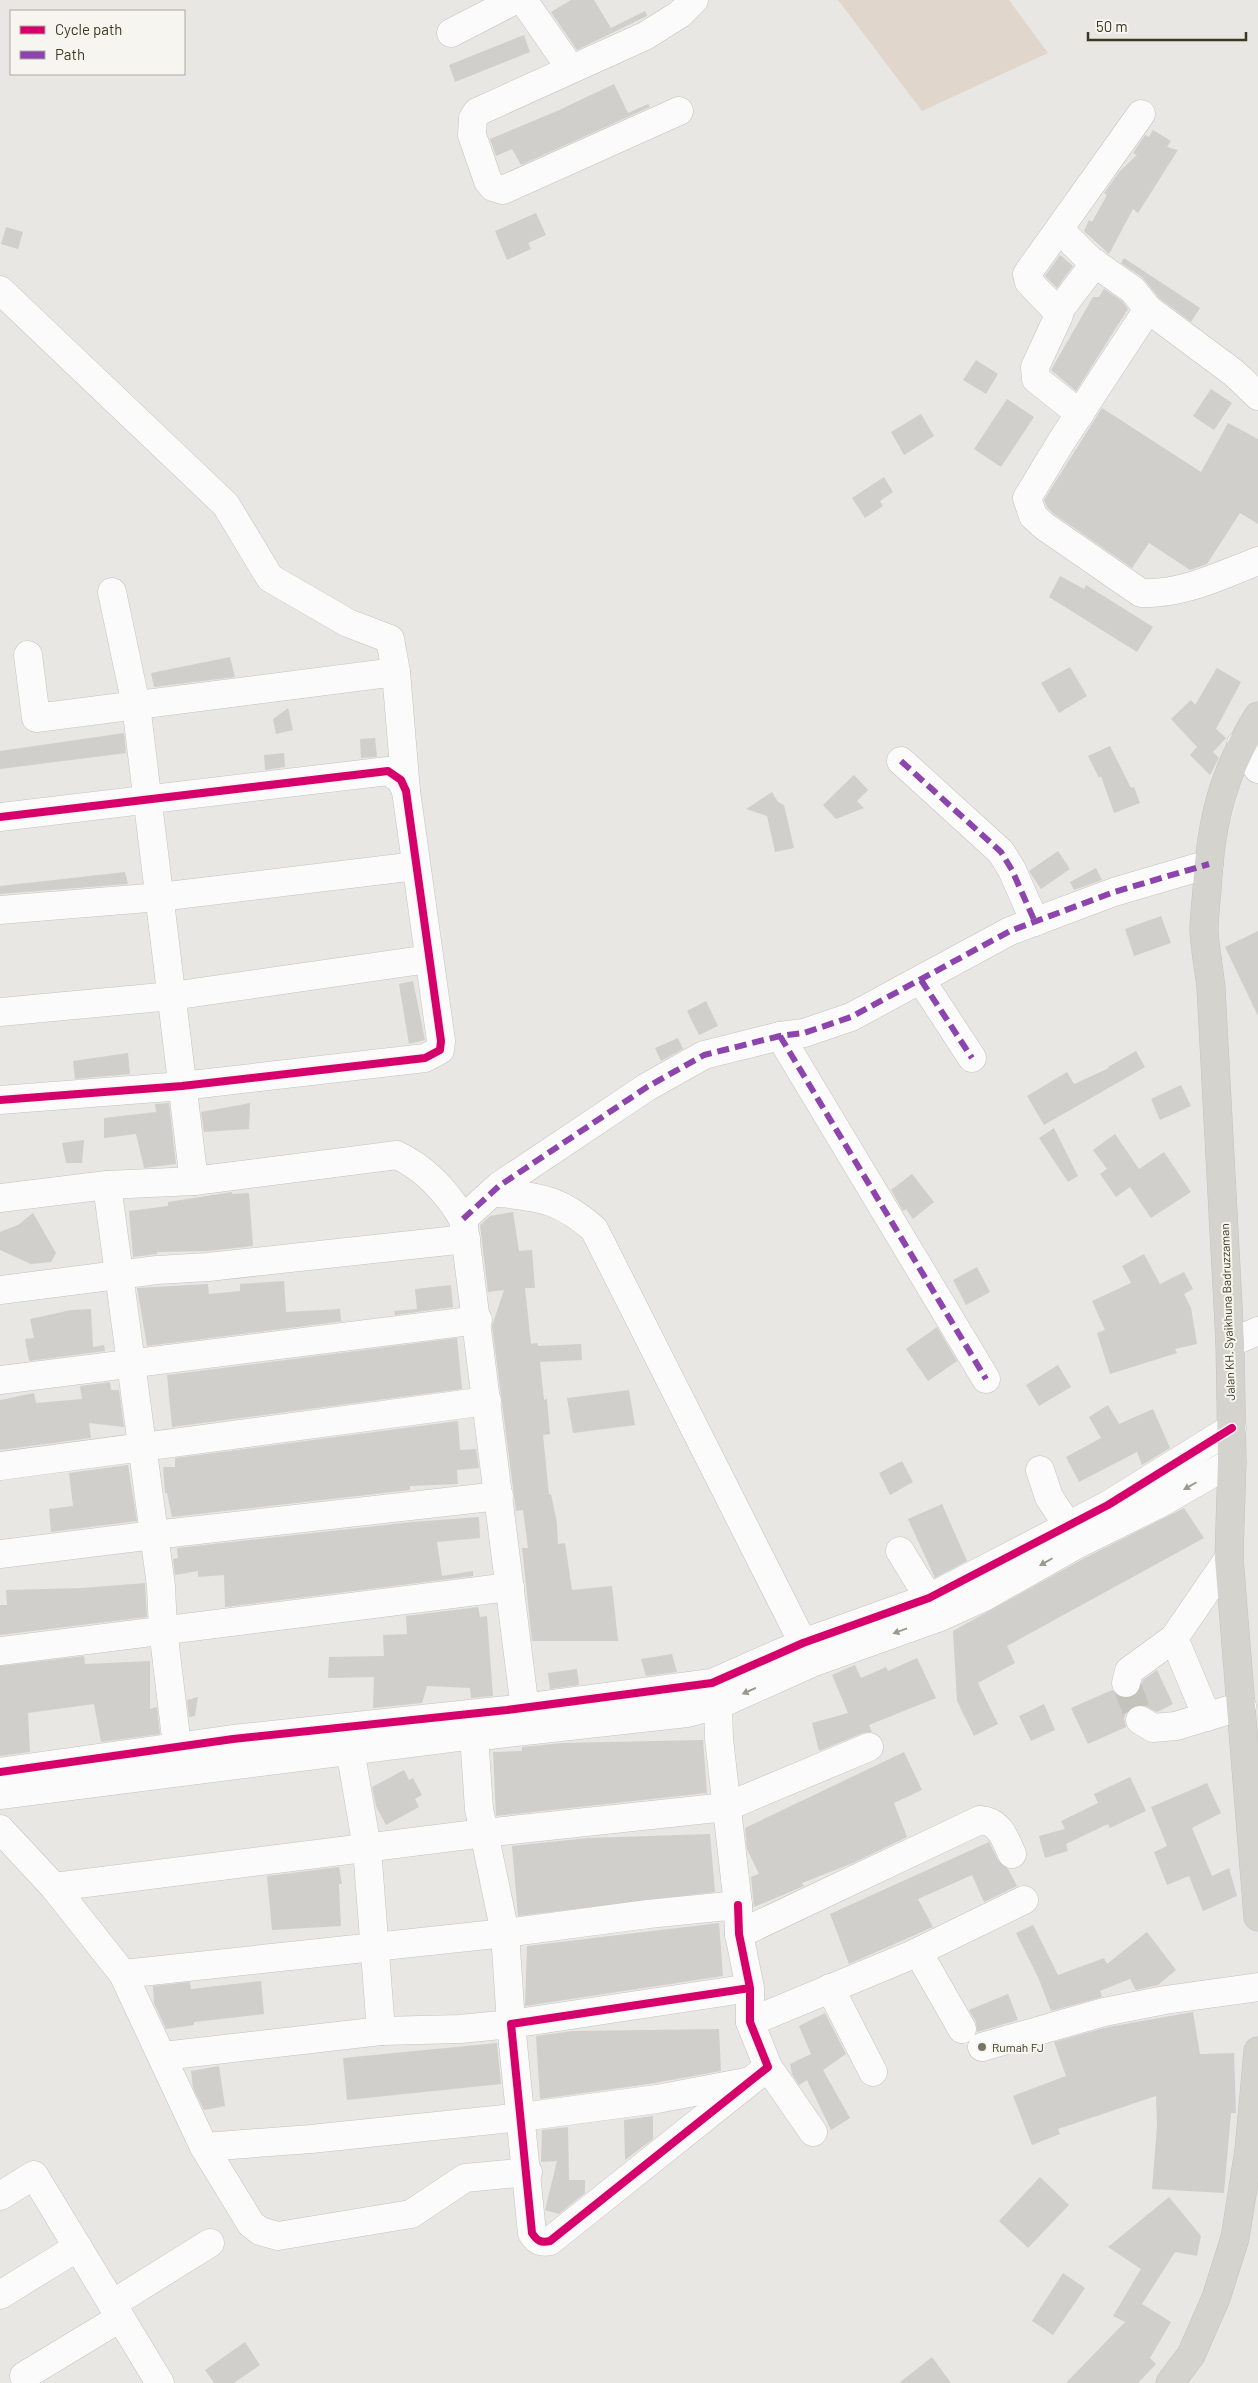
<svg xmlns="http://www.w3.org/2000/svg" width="1258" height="2383" viewBox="0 0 1258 2383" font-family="Barlow,sans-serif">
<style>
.green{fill:#e1d6cc}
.building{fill:#d0cfcb}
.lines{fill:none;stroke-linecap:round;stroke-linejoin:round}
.minor-tunnel{stroke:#c5c4bc;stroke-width:28;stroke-dasharray:28 14;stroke-linecap:butt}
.minor-casing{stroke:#c4c3be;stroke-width:29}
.major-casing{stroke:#c4c3bc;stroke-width:29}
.minor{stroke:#fcfbfb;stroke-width:28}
.major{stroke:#d4d3cd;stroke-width:28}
.quiet{stroke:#8e44ad;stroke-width:6;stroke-dasharray:12 6;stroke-linecap:butt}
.cycleway-casing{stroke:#f7f5f0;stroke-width:11}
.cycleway{stroke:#d6006c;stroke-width:8}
.oneway{fill:#9b9a8e}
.poi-dot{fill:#777665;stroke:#f7f5f0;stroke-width:2}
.labels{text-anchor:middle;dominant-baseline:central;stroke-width:4;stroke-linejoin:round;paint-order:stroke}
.street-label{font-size:12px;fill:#3a3921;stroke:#f7f5f0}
.poi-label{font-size:12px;fill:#3a3921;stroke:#f7f5f0;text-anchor:start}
</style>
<rect width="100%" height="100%" fill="#e8e7e3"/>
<polygon class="green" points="838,0 1009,0 1048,53 922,111"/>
<g class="building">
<polygon points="571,0 594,0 611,28 645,11 647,16 577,50 551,12"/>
<polygon points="524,35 530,52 455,82 449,65"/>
<polygon points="614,84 628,113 648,104 650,107 521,165 512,149 496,156 490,139 557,111"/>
<polygon points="1153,130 1171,141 1167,147 1178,150 1138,213 1133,209 1109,254 1084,231 1089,220 1092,222 1107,195 1104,193 1120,171 1137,155 1133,153 1145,135 1149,137"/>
<polygon points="536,213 546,235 528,243 531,249 507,260 495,231"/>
<polygon points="6,227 23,232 18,249 1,244"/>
<polygon points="1060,255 1073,266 1057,288 1045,276"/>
<polygon points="1124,258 1200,308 1191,322 1159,298 1142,277 1121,263"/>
<polygon points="1104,289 1122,301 1128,309 1076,391 1051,370 1093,297 1099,297"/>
<polygon points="976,360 998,374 986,394 963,380"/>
<polygon points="1211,389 1232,403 1214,430 1193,416"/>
<polygon points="1007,399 1034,417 1001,467 974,449"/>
<polygon points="1102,408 1201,472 1228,423 1258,439 1258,524 1240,513 1207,564 1196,568 1190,570 1149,543 1132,568 1054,514 1047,507 1044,500"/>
<polygon points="921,414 934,436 904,455 891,432"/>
<polygon points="884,477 893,492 880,501 883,506 865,518 852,498"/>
<polygon points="1060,576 1084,589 1086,585 1153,627 1137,652 1049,597"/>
<polygon points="230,657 235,677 154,687 151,673"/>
<polygon points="1070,667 1087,696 1059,713 1041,683"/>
<polygon points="1217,668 1241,682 1216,729 1226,738 1213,752 1219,758 1210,775 1190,755 1197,747 1171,719 1191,700 1195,705"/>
<polygon points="288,708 293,730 276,734 273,719"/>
<polygon points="124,733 126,753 0,769 0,751"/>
<polygon points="375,738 377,757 361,758 360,739"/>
<polygon points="1110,746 1131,788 1134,787 1140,803 1114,813 1101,776 1099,778 1088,756"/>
<polygon points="284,753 285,767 265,770 264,755"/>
<polygon points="854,775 868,790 857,801 864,808 836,819 823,805"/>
<polygon points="772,792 778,802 784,805 794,848 775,852 767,816 746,809"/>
<polygon points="1058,851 1070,869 1041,889 1029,871"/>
<polygon points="1096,868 1102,880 1074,890 1070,882"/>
<polygon points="125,872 128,884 0,894 0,886"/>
<polygon points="1161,916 1171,943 1134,956 1125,929"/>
<polygon points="1258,931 1258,1016 1225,947"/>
<polygon points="413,981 425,1040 409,1044 399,984"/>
<polygon points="706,1001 718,1026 699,1035 687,1011"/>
<polygon points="678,1038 683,1049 661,1061 655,1048"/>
<polygon points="1136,1051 1145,1067 1044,1125 1027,1096 1067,1072 1074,1084 1109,1068 1108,1067"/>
<polygon points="128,1053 130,1074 75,1079 73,1061"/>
<polygon points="1181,1085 1191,1106 1160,1120 1151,1099"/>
<polygon points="169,1103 176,1164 144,1168 136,1134 104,1138 104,1118 156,1112 155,1104"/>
<polygon points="250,1103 249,1129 204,1132 201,1112"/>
<polygon points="1054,1128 1078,1176 1068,1182 1039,1138"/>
<polygon points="1115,1134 1139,1169 1164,1152 1191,1192 1151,1218 1130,1187 1116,1197 1100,1174 1107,1169 1093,1150"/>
<polygon points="84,1140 82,1163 66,1163 62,1143"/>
<polygon points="912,1174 934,1202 913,1219 906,1209 903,1211 891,1190"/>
<polygon points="232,1192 232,1194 249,1193 253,1246 208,1251 157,1252 157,1254 133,1257 129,1211 168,1206 168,1202"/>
<polygon points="513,1212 519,1251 532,1250 535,1288 525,1288 531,1344 537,1343 538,1346 581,1344 582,1360 540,1362 544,1400 547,1399 550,1434 543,1435 549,1495 551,1494 557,1523 558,1544 565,1543 572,1590 612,1586 618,1641 532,1641 522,1548 528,1548 523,1510 516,1511 492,1326 504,1290 488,1292 480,1225 490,1216"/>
<polygon points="33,1213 56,1253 51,1262 31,1264 0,1250 0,1232 18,1225"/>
<polygon points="1144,1254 1160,1284 1184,1272 1193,1289 1184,1294 1191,1308 1197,1344 1175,1349 1177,1353 1110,1374 1097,1333 1105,1330 1092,1301 1131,1283 1122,1266"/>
<polygon points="977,1267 990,1292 966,1305 953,1280"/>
<polygon points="284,1281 286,1312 340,1309 341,1321 360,1319 147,1346 137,1288 208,1284 209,1294 240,1291 240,1284"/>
<polygon points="451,1285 453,1307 395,1315 394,1311 417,1309 415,1289"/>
<polygon points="91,1309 93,1347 104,1345 105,1351 29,1361 25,1339 34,1338 30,1319 71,1310"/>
<polygon points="937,1327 957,1361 928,1381 906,1349"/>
<polygon points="457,1338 462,1389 172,1427 167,1375"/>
<polygon points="1058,1365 1071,1387 1039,1406 1026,1385"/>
<polygon points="110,1382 111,1390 119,1390 124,1427 89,1423 91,1438 0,1450 0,1400 34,1393 36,1403 82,1399 80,1386"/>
<polygon points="629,1390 635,1425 573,1433 567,1398"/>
<polygon points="1108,1405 1119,1424 1153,1409 1170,1448 1142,1465 1137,1452 1079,1482 1066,1457 1101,1438 1089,1417"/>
<polygon points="458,1421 460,1450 476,1449 479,1468 457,1470 458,1484 410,1486 410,1490 172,1517 167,1493 165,1493 163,1467 175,1467 175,1458"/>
<polygon points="902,1461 913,1482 890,1495 879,1473"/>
<polygon points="128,1465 137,1521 51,1532 49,1509 73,1506 69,1473"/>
<polygon points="942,1504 967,1561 935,1578 908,1519"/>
<polygon points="1184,1508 1204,1538 1007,1646 1015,1663 978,1683 998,1724 974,1736 957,1701 953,1631 1083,1559"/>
<polygon points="479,1517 480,1538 437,1542 442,1576 473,1571 473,1576 225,1607 224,1575 198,1577 198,1571 175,1575 173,1559 178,1558 177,1548 412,1522"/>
<polygon points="145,1583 147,1617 0,1635 0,1605 7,1605 6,1590 82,1588"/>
<polygon points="478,1607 480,1617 487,1616 493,1696 471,1698 470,1688 427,1686 422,1703 373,1708 374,1677 328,1678 329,1657 384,1656 383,1635 407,1634 406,1616"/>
<polygon points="672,1654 677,1672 646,1676 641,1659"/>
<polygon points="84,1656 85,1664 150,1661 150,1709 157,1707 160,1734 101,1742 94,1704 28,1713 30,1752 0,1756 0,1666"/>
<polygon points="917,1658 936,1698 869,1725 872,1732 863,1733 819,1751 812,1723 848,1713 832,1675 855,1665 861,1678 886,1667 888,1671"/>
<polygon points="577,1669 579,1685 550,1689 548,1673"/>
<polygon points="1157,1670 1173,1704 1157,1712 1141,1704 1133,1706 1126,1712 1124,1719 1126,1727 1088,1744 1071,1708 1112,1690 1122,1698 1131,1698 1138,1693 1143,1680"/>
<polygon points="198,1697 195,1716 189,1717 187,1700"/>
<polygon points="1044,1704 1055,1730 1031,1741 1019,1716"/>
<polygon points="703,1740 707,1793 496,1816 493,1752 522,1751 522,1747 562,1743"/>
<polygon points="904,1752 922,1790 894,1803 907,1837 853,1863 802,1883 804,1886 754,1907 751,1877 759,1874 747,1849 745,1828"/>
<polygon points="404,1770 409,1780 413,1778 422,1795 415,1799 419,1807 386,1825 376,1806 372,1787"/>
<polygon points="1130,1777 1146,1811 1110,1828 1108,1824 1066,1844 1068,1851 1045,1858 1039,1836 1065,1829 1061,1821 1098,1803 1094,1794"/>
<polygon points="1207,1783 1221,1813 1192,1828 1212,1876 1229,1868 1237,1896 1203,1911 1189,1876 1167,1885 1154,1852 1167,1846 1151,1807"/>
<polygon points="710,1834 715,1892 518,1916 512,1846 588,1838"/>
<polygon points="989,1842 998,1860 1008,1869 1017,1886 984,1902 972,1875 918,1899 933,1927 849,1964 830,1914"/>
<polygon points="339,1867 342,1884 339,1884 341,1926 272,1930 267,1876"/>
<polygon points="719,1923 723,1976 525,2006 527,1946"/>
<polygon points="1033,1925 1058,1975 1104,1958 1107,1964 1147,1932 1176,1970 1158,1985 1136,1990 1130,1979 1100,1991 1102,1997 1051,2011 1038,1977 1016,1933"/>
<polygon points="261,1981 264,2014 194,2022 194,2025 166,2029 154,2003 153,1986 190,1982 191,1989"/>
<polygon points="1008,1994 1018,2020 977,2032 976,2022 969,2010"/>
<polygon points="1193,2012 1200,2054 1234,2053 1236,2113 1231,2113 1224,2193 1152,2189 1157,2126 1156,2096 1058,2129 1060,2134 1032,2145 1013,2096 1066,2076 1054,2042 1108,2027"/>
<polygon points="825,2013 846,2054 823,2070 850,2118 831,2130 807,2080 799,2085 792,2074 790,2064 811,2054 799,2026"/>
<polygon points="719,2029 721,2071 649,2084 540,2099 536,2036 572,2031"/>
<polygon points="497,2043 501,2084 347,2100 343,2058"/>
<polygon points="219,2066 225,2106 204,2110 193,2088 191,2071"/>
<polygon points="653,2116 653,2139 625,2160 624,2120"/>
<polygon points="568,2127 569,2180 585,2180 585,2193 559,2214 545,2210 557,2161 541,2162 542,2130"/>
<polygon points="1040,2177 1069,2205 1028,2248 999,2221"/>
<polygon points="1169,2197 1201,2236 1197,2256 1175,2252 1142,2304 1171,2322 1150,2358 1156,2364 1138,2383 1066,2383 1125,2322 1113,2316 1141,2269 1108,2247"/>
<polygon points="1063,2273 1085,2288 1053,2335 1032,2321"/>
<polygon points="245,2342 260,2365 234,2383 214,2383 205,2370"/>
<polygon points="932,2357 951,2383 899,2383"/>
</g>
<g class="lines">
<polyline class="minor-tunnel" points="1126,1683 1140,1720"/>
<g class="minor-casing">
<g id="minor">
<polyline points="523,0 571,69"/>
<polyline points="451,33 515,0"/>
<polyline points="679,111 503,190 493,187 488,181 472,135 473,118 477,112 645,36 680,14 694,0"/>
<path d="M1060 230 1090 260 1133 290 1148 309 1061 442 1027 498 1033 516 1044 526 1141 593C1182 595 1221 575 1258 561"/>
<polyline points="0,290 226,505 270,578 348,623 390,639 396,672 406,791"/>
<polyline points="1148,309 1234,373 1258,396"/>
<polyline points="1058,312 1095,263"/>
<polyline points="1080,414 1036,379 1035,367 1059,315 1058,312 1029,282 1027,274 1141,114"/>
<polyline points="112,592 136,705 194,1181"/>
<polyline points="28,655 36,718 396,672"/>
<polyline points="1241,744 1258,769"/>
<polyline points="901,761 1001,852 1012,870 1035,922"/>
<polyline points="0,817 388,771 401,780 406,791 441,1041 440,1050 425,1058 182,1086 0,1100"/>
<polyline points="0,910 160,897 416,866"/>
<polyline points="921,980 972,1058"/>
<polyline points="0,1012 172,996 429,959"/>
<polyline points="780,1036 986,1379"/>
<polyline points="107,1185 161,1586 163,1629 177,1746 175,1763"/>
<path d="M493 1192C540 1198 557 1197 594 1229L803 1643"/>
<path d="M0 1198 107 1185 194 1181 397 1155C426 1169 447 1192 463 1219L527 1725"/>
<polyline points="463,1219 499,1186 647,1087 704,1055 780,1036 804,1033 851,1017 1010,931 1114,892 1209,864"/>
<polyline points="0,1290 157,1270 208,1267 466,1239"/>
<polyline points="1230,1343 1258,1331"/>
<polyline points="0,1380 478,1320"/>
<polyline points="0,1466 487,1401"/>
<polyline points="1040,1470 1049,1497 1068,1526 1075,1543"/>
<polyline points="900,1551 938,1613"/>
<polyline points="0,1554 154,1535 499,1496"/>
<polyline points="1174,1638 1207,1717"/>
<polyline points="0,1651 510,1587"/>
<polyline points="1126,1683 1129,1671 1174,1638 1229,1558"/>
<polyline points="1140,1720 1153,1728 1176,1726 1242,1706"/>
<polyline points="347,1732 367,1848 381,2031 460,2029 511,2024 505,1933 479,1809 474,1735"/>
<polyline points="0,1772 233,1739 507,1710 712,1683 803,1643 929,1598 1108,1505 1232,1428"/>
<polyline points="0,1795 474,1735 490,1735 687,1713 718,1705 814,1662 940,1617 982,1598 1076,1545 1157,1505 1232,1462"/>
<polyline points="0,1829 54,1887 123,1974 204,2147 251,2224 260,2231 278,2236 411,2214 465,2178 528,2172"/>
<polyline points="54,1887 484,1833 726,1807 869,1747"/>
<path d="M738 1905 739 1934 750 1988 511 2024 532 2233C537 2241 541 2243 550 2241L768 2067 750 2022V1988"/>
<path d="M739 1934 980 1820C1000 1821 1005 1839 1012 1854"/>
<polyline points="918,1952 962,2029"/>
<polyline points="123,1974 505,1933 648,1914 738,1905 719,1739 718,1705 713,1687"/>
<polyline points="830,1988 873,2072"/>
<polyline points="750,2022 909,1956 1024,1900"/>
<polyline points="982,2047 1104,2012 1165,2000 1258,1987"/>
<polyline points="163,2056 381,2031"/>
<polyline points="768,2067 813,2132"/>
<polyline points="204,2147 311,2139 522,2117 657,2099 746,2082"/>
<polyline points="0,2196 34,2175 160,2383"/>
<polyline points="0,2295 78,2247"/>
<polyline points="112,2304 210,2243"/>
<polyline points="24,2376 120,2318"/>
</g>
</g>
<g class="major-casing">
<g id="major">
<path d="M1258 716C1222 775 1211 821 1207 889 1206 903 1204 917 1204 931 1205 950 1209 969 1211 988L1230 1343 1232 1462 1229 1558 1258 1917"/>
<polyline points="1170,2383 1191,2355 1216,2298 1235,2238 1249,2150 1258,2051"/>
</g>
</g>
<use href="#minor" class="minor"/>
<use href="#major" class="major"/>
<g class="quiet">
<polyline points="901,761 1001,852 1012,870 1035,922"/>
<polyline points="921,980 972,1058"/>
<polyline points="780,1036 986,1379"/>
<polyline points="463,1219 499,1186 647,1087 704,1055 780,1036 804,1033 851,1017 1010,931 1114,892 1209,864"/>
</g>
<g class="cycleway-casing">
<g id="cycleway">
<polyline points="0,817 388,771 401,780 406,791 441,1041 440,1050 425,1058 182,1086 0,1100"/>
<polyline points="0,1772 233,1739 507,1710 712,1683 803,1643 929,1598 1108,1505 1232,1428"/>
<path d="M738 1905 739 1934 750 1988 511 2024 532 2233C537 2241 541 2243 550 2241L768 2067 750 2022V1988"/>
</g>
</g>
<use href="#cycleway" class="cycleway"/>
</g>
<defs><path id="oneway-solid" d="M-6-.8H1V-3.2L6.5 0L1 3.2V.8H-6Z" transform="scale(1.25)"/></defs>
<g class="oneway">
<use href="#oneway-solid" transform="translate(1190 1486) rotate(150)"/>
<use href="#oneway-solid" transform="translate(1046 1562) rotate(150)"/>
<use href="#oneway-solid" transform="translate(900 1631) rotate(160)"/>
<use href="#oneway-solid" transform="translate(749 1691) rotate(156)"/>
</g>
<circle class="poi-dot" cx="982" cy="2047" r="5"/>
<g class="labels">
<g class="street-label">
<text transform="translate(1227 1312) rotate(-92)">Jalan KH. Syaikhuna Badruzzaman</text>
</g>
<g class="poi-label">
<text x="992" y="2047">Rumah FJ</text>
</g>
</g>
<rect x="10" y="10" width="175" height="65" fill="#f7f5f0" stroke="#abaa9d"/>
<rect x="20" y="26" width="25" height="8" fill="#d6006c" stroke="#abaa9d"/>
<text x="55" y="35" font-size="15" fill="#3a3921">Cycle path</text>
<rect x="20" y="51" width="25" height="8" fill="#8e44ad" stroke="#abaa9d"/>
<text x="55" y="60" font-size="15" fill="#3a3921">Path</text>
<path d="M1088 32v8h158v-8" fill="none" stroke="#3a3921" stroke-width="2.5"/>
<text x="1096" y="32" font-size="15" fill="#3a3921" stroke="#f7f5f0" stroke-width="4" paint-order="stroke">50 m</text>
</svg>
